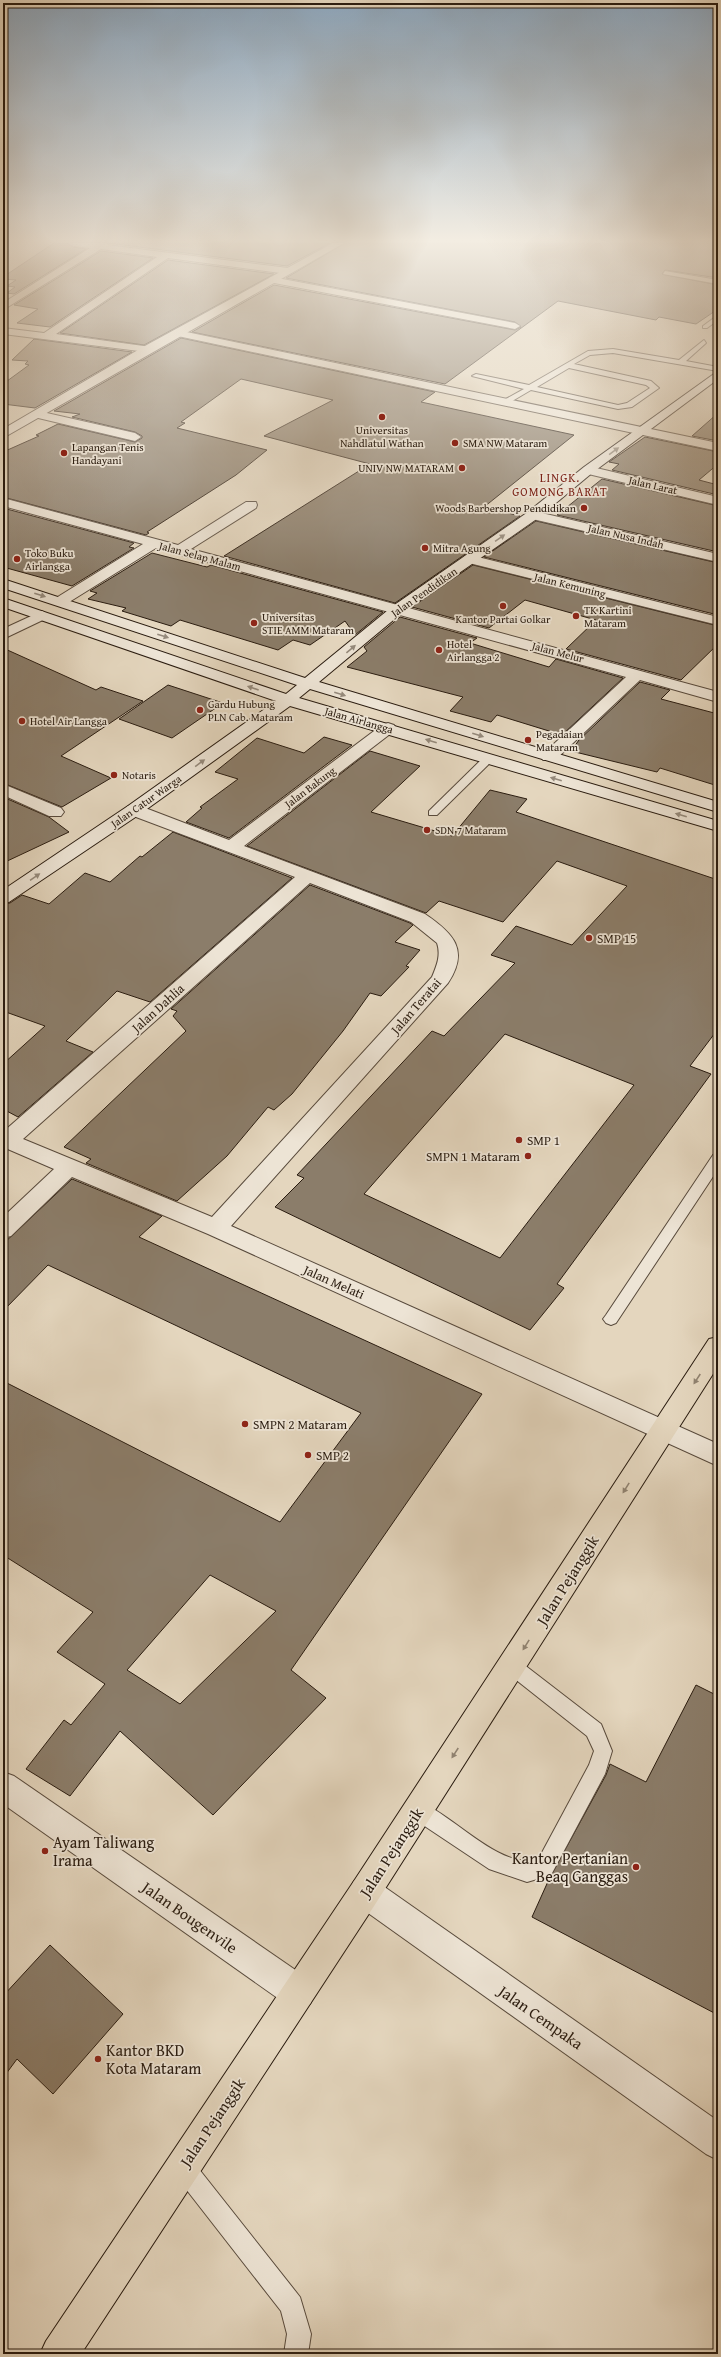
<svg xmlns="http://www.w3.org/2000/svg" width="721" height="2357" viewBox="0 0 721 2357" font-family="'Gentium Book Plus',serif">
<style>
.building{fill:#8b7d6a;stroke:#2a1c10;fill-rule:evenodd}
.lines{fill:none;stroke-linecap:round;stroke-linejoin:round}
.service-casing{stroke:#584a3c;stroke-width:2}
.minor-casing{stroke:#584a3c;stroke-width:2}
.tertiary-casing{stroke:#584a3c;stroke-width:2}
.secondary-casing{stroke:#2a1c10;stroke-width:2}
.primary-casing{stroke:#2a1c10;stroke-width:2}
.service{fill:#ede4d5;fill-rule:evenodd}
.minor{fill:#ede4d5;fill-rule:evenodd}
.tertiary{fill:#ede4d5;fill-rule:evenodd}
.secondary{fill:#ede4d5;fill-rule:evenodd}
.primary{fill:#e4d6be;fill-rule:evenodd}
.oneway{fill:#958a7c}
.oneway2{fill:#908270}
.poi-dot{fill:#8f2418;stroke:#ede4d5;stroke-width:1.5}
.labels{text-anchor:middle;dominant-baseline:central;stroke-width:3.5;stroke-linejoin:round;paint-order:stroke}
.far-poi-label{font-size:11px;fill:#2a1c10;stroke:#ede4d5;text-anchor:start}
.far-street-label{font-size:11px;fill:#2a1c10;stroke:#ede4d5}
.far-neighbourhood-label{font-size:12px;letter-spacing:1px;fill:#7a1f14;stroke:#ede4d5}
.poi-label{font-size:13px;fill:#2a1c10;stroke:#ede4d5;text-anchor:start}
.street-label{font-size:13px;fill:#2a1c10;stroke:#ede4d5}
.near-street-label{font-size:16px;fill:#2a1c10;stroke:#ede4d5}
.near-poi-label{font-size:16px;fill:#2a1c10;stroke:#ede4d5;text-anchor:start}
</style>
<rect width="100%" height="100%" fill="#e4d6be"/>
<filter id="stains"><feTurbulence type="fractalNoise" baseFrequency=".005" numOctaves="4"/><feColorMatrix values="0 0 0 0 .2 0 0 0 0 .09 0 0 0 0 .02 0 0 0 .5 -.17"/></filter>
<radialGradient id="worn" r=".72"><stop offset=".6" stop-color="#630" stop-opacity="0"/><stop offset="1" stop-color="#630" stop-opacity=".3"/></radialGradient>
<g class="building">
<polygon points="54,243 67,243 73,247 86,249 14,294 7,293 15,287 7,286 16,280 3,279 3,277"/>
<polygon points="108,243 330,243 287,266"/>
<polygon points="345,243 718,243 718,278 665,270 662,274 718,285 718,309 696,324 659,317 656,320 558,301 445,384 192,332 274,285 515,330 521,327 515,322 286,278"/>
<polygon points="101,251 153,258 50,327 17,323 38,309 14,305"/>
<polygon points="168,260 274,274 144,345 60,333"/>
<polygon points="181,338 435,392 421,402 574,435 484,507 520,516 395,603 224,556 370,464 264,436 333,400 241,379 181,422 185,423 177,428 267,450 236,475 147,532 149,533 146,535 3,497 3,452 39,436 36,435 58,424 135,442 142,438 142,436 135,432 72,417 80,414 54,411"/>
<polygon points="34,339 132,352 35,408 3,404 3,384 29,365 25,364 28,361 12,360"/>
<polygon points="718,413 718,441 692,436"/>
<polygon points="645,437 718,452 718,464 699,480 718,485 718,495 612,470 619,464 609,462"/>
<polygon points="602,479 718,506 718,552 557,515"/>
<polygon points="3,508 134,543 129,547 134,548 72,586 3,567"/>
<polygon points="536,521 718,563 718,615 484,557"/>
<polygon points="152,553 207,567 211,565 383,612 355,635 345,621 310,645 293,640 278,650 180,620 171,626 122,611 126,608 88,599 97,593 90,591"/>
<polygon points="473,565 718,626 718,644 681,680 566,649 596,620 525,600 489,628 412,607"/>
<polygon points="400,617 477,638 470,643 549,667 556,659 623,678 562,735 497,715 491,722 450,711 463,697 347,667 367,651 364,647"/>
<polygon points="3,648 96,690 101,687 143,701 61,756 111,778 62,807 3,783"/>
<polygon points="640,682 670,690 661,699 718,714 718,786 660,768 657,772 571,751 579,740"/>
<polygon points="168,685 223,703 172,738 119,719"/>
<polygon points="324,737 352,745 229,838 186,822 202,808 200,807 238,779 215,772 257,738 304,753"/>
<path d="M370 751 420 766 371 812 452 836 490 790 527 799 516 812 718 880V1029L690 1066 711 1074 557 1284 564 1288 530 1330 275 1207 304 1178 297 1175 432 1031 444 1036 515 963 491 955 516 926 572 945 627 886 557 861 503 922 439 901 426 913 247 846ZM505 1034 634 1085 500 1258 364 1194Z"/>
<polygon points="3,797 49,817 69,832 3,863"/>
<polygon points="173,832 292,878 150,1002 117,991 66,1041 93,1052 18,1117 3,1109 3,1064 45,1026 3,1011 3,904 10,903 22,895 49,904 85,873 110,882 140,856 142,857"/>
<polygon points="310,885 410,923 413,925 395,942 420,950 406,966 409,967 381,996 370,993 343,1031 292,1094 274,1110 268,1107 227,1156 177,1201 86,1163 91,1159 64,1147 186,1031 173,1016 177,1011 171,1009"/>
<path d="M72 1179 162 1216 139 1237 482 1394 291 1670 326 1698 213 1815 120 1731 70 1796 26 1769 64 1720 71 1725 105 1684 57 1652 93 1612 3 1555V1381L280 1522 361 1413 48 1265 3 1311V1244ZM210 1575 276 1611 180 1704 127 1670Z"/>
<polygon points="696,1685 718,1696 718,2015 532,1917 550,1877 606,1775 610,1764 646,1782"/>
<polygon points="50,1945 123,2014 53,2094 17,2059 3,2078 3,1996"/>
</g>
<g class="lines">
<g class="service-casing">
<g id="service">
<polygon points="665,271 718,280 718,284 663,274"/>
<polygon points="718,315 718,320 707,328 703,328 703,326"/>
<path d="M704 340 706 343 686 361 718 367V371L613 353 590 355 574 364 651 381 659 388 632 407 618 409 531 390 507 404H504V400L524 389 472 376 476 374 529 385 588 351 613 349 679 360ZM569 368 646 385 650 388 627 403 618 405 537 387Z"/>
<polygon points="488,756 493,759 492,761 437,815 429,815 429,811 484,757"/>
<polygon points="718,1153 718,1169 616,1323 611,1325 606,1323 603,1319 606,1315 713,1155"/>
<path d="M512 1658 518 1660 601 1724 612 1751 605 1774 551 1875 527 1882 489 1869 411 1817 408 1810 411 1803 418 1801C454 1815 498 1869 538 1860L589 1765 594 1751 587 1736 506 1672 503 1666 506 1660Z"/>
<polygon points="183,2156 191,2159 300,2297 311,2334 308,2354 284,2354 287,2334 281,2311 175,2175 172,2167 175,2159"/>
</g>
</g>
<g class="minor-casing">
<g id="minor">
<polygon points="3,243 10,243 3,247"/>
<polygon points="68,243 107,243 107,245 288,268 293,271 288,274 168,258 56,334 151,347 151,351 147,352 3,334 3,328 44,333 157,257 101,249 3,310 3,303 90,248 73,246"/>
<polygon points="272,277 515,323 520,326 515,329 269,282 269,278"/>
<polygon points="177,330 718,443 718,451 173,335 173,331"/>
<polygon points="38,411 135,433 141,437 135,441 34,417 32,415 34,413"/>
<polygon points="588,466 718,497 718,505 584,473 582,470"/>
<polygon points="3,498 178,545 246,502 256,502 257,505 256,508 191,549 718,692 718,702 640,680 555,760 543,760 541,757 543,754 626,677 156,548 66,604 56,604 54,601 56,598 143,544 3,506"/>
<polygon points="533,511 718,554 718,562 528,518 526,515 528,512"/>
<polygon points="470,555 718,617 718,625 465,562 463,559 465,556"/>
<polygon points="42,611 49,615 47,618 3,639 3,629"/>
<path d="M388 723 394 725 396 728 394 731 244 846 425 914C453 933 470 950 448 983L231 1226 718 1444V1466L208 1234 72 1177 11 1236 3 1238V1217L54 1169 3 1147V1132L295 877 128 814 125 810 128 806H140L229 840 382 725ZM310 883 411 922 437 943C441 955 437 965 432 977L212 1217 23 1139Z"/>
<polygon points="3,784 61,808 64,812 61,816 49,816 3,795"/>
<polygon points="3,1772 14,1776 310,1980 315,1992 310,2004 298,2009 286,2004 3,1804"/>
<polygon points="365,1876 376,1881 718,2121 718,2160 706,2154 354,1903 349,1892 354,1881"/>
</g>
</g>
<g class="tertiary-casing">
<polygon id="tertiary" points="333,243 344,243 3,438 3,429 143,347"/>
</g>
<g class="secondary-casing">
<polygon id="secondary" points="718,371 718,379 592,473 538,518 403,612 319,682 718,802 718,812 310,689 299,698 718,821 718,831 290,706 140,814 9,902 3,903 3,890 128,806 276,701 3,607 3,598 286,694 297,685 3,588 3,579 305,678 393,606 528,512 584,467"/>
</g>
<g class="primary-casing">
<polygon id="primary" points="718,1337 718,1366 376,1903 81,2354 40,2354 46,2341 354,1881 709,1339"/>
</g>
<use href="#service" class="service"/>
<use href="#minor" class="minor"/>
<use href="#tertiary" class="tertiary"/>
<use href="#secondary" class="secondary"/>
<use href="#primary" class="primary"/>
</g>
<defs><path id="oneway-solid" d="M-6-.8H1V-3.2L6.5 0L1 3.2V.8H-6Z"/></defs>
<g class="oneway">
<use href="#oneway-solid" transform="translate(614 451) rotate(-36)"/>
<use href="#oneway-solid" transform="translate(500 538) rotate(-35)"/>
<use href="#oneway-solid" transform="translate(40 595) rotate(18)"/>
<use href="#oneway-solid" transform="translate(163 636) rotate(18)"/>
<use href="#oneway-solid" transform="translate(351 649) rotate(-40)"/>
<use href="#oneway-solid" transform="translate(253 688) rotate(-161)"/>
<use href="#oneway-solid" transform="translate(340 694) rotate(17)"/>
<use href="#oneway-solid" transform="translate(478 735) rotate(17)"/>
<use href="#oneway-solid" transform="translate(431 741) rotate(-163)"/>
<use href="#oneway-solid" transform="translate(200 763) rotate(-36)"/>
<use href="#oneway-solid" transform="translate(556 779) rotate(-164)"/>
<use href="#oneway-solid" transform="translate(681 815) rotate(-164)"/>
<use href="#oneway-solid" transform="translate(35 877) rotate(-34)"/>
</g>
<g class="oneway2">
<use href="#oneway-solid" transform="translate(697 1379) rotate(123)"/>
<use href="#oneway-solid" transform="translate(626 1488) rotate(122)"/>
<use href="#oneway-solid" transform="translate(526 1645) rotate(122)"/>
<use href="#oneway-solid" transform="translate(455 1753) rotate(123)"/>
</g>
<linearGradient id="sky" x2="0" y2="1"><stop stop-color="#8da8c0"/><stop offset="0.42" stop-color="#f3ede2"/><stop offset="1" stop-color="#f3ede2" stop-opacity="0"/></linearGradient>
<rect width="721" height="573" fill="url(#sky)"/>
<g class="poi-dot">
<circle cx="382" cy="417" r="4"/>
<circle cx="455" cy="443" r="4"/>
<circle cx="64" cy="453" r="4"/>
<circle cx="462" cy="468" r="4"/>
<circle cx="584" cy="508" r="4"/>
<circle cx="425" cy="548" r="4"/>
<circle cx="17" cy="559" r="4"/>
<circle cx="503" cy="606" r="4"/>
<circle cx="576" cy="616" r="4"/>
<circle cx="254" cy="623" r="4"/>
<circle cx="439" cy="650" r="4"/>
<circle cx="200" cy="710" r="4"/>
<circle cx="22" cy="721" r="4"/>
<circle cx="528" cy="740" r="4"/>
<circle cx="114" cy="775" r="4"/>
<circle cx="427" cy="830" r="4"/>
<circle cx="589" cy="938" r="4"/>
<circle cx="519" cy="1140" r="4"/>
<circle cx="528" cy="1156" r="4"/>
<circle cx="245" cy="1424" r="4"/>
<circle cx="308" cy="1455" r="4"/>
<circle cx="45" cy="1851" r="4"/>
<circle cx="636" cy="1867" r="4"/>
<circle cx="98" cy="2059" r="4"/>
</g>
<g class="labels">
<g class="far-poi-label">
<text x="382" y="430" text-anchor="middle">Universitas<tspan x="382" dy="13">Nahdlatul Wathan</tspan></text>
<text x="463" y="443">SMA NW Mataram</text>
<text x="72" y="447">Lapangan Tenis<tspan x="72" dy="13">Handayani</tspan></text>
<text x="454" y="468" text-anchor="end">UNIV NW MATARAM</text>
<text x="576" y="508" text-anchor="end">Woods Barbershop Pendidikan</text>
<text x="433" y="548">Mitra Agung</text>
<text x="25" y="553">Toko Buku<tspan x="25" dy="13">Airlangga</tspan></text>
<text x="584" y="610">TK Kartini<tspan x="584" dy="13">Mataram</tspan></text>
<text x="262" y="617">Universitas<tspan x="262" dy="13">STIE AMM Mataram</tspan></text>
<text x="503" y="619" text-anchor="middle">Kantor Partai Golkar</text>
<text x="447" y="644">Hotel<tspan x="447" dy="13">Airlangga 2</tspan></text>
<text x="208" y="704">Gardu Hubung<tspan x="208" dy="13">PLN Cab. Mataram</tspan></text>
<text x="30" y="721">Hotel Air Langga</text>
<text x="536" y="734">Pegadaian<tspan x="536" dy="13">Mataram</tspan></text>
<text x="122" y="775">Notaris</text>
<text x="435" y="830">SDN 7 Mataram</text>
</g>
<g class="far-street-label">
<text transform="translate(653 485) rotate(13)">Jalan Larat</text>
<text transform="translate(626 536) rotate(13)">Jalan Nusa Indah</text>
<text transform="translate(200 556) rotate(15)">Jalan Selap Malam</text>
<text transform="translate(570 585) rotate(14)">Jalan Kemuning</text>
<text transform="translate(424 592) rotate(-35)">Jalan Pendidikan</text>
<text transform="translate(558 652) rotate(15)">Jalan Melur</text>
<text transform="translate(359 720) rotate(16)">Jalan Airlangga</text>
<text transform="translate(310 787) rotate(-37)">Jalan Bakung</text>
<text transform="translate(146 801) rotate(-35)">Jalan Catur Warga</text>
</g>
<g class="far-neighbourhood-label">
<text x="560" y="477">LINGK.<tspan x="560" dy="14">GOMONG BARAT</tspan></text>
</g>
<g class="poi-label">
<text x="597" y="938">SMP 15</text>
<text x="527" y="1140">SMP 1</text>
<text x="520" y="1156" text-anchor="end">SMPN 1 Mataram</text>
<text x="253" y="1424">SMPN 2 Mataram</text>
<text x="316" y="1455">SMP 2</text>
</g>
<g class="street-label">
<text transform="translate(416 1006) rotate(-49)">Jalan Teratai</text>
<text transform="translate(158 1008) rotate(-42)">Jalan Dahlia</text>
<text transform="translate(334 1282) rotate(24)">Jalan Melati</text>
</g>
<g class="near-street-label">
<text transform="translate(567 1580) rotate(-58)">Jalan Pejanggik</text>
<text transform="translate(391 1852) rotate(-57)">Jalan Pejanggik</text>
<text transform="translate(190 1917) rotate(35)">Jalan Bougenvile</text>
<text transform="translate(541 2017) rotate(35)">Jalan Cempaka</text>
<text transform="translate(212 2122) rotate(-56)">Jalan Pejanggik</text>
</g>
<g class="near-poi-label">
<text x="53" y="1842">Ayam Taliwang<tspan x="53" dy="18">Irama</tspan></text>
<text x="628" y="1858" text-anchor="end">Kantor Pertanian<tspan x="628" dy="18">Beaq Ganggas</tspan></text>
<text x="106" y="2050">Kantor BKD<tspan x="106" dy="18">Kota Mataram</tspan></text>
</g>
</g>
<rect width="721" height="2357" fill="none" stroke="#e4d6be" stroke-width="16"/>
<rect x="4" y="4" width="713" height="2349" fill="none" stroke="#2a1c10" stroke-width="2"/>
<rect x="8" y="8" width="705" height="2341" fill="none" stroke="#2a1c10"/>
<rect width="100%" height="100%" filter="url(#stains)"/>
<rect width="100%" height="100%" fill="url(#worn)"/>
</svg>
